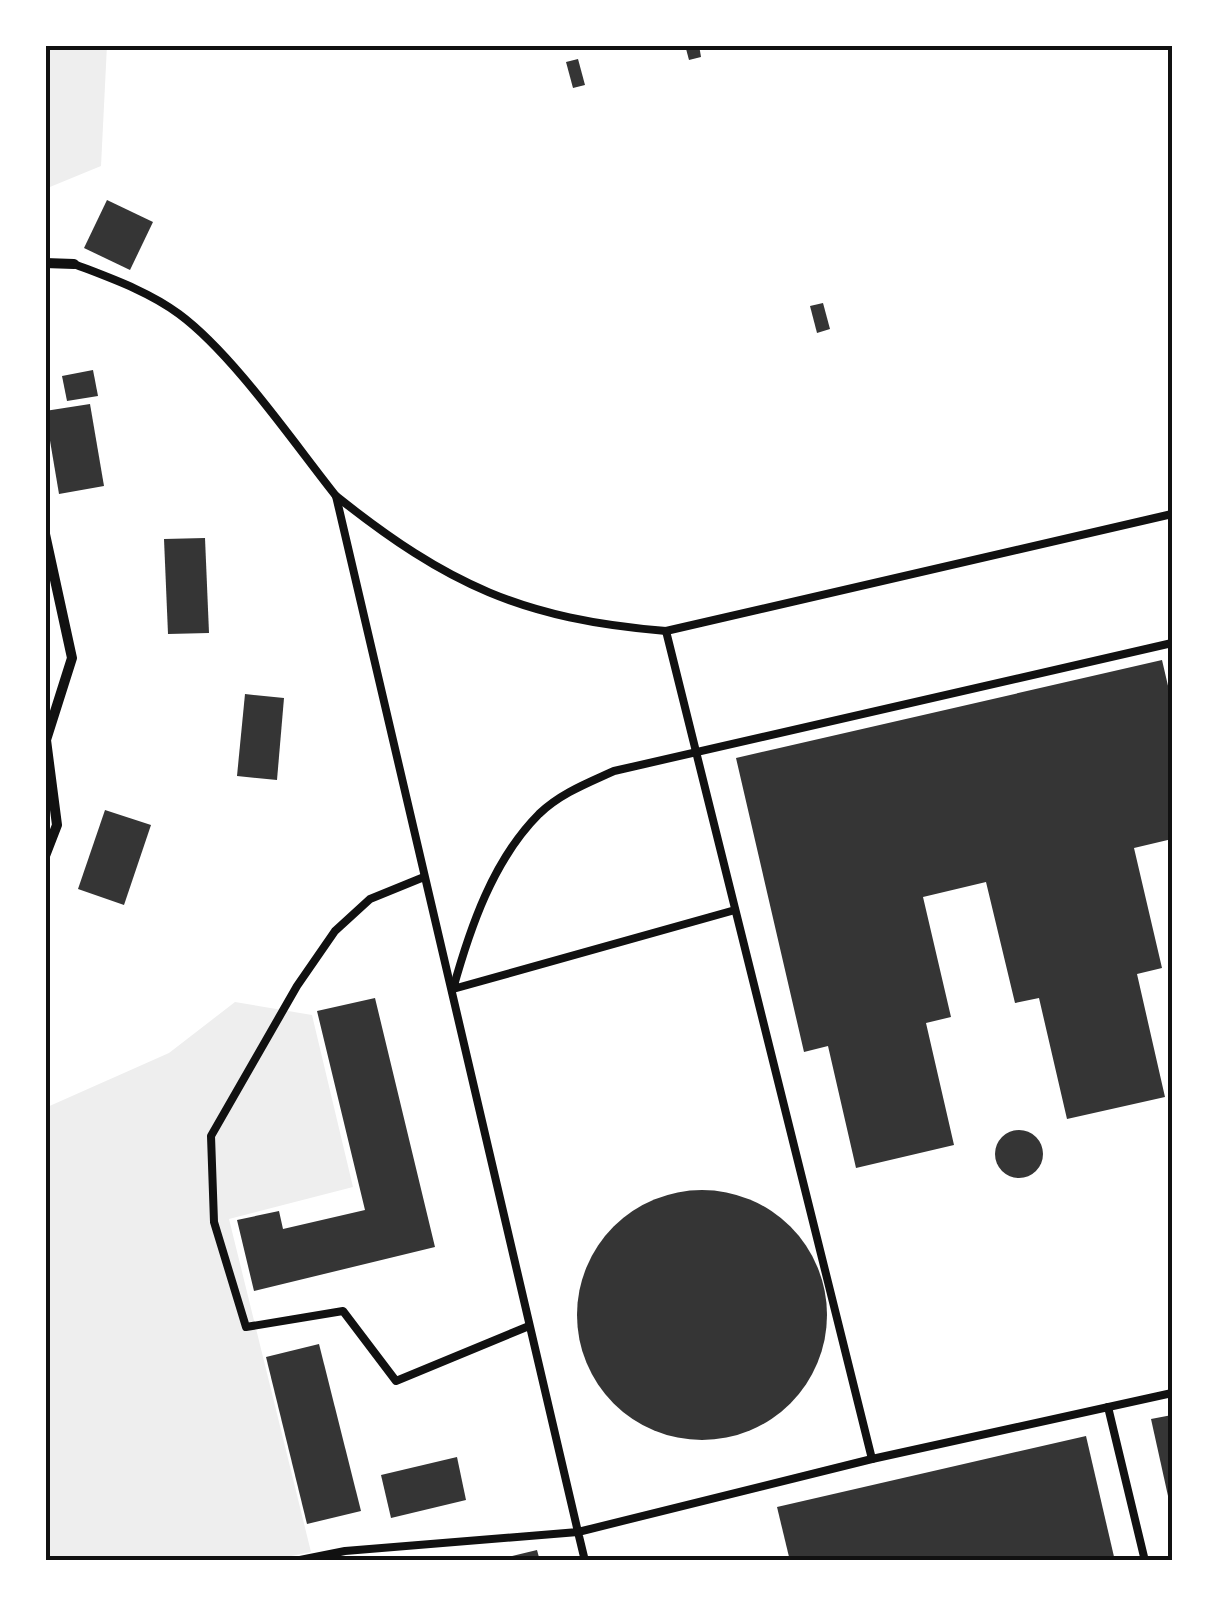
<svg xmlns="http://www.w3.org/2000/svg" width="1217" height="1606" viewBox="0 0 1217 1606" font-family="'Space Grotesk',sans-serif">
<style>
.green{fill:#eee}
.building{fill:#353535}
.lines{fill:none;stroke-linecap:round;stroke-linejoin:round}
.service{stroke:#111;stroke-width:8}
.minor{stroke:#111;stroke-width:10}
.neatline{fill:none;stroke:#111;stroke-width:4}
</style>
<rect width="100%" height="100%" fill="#fff"/>
<g class="green">
<polygon points="45,45 107,45 101,166 45,189"/>
<polygon points="235,1002 312,1015 353,1187 229,1219 311,1552 266,1561 45,1561 45,1108 169,1053"/>
</g>
<g class="building">
<polygon points="685,45 699,45 701,57 689,60"/>
<polygon points="578,59 585,85 573,88 566,62"/>
<polygon points="107,200 153,222 130,270 84,248"/>
<polygon points="823,303 830,329 817,333 810,306"/>
<polygon points="93,370 98,396 67,401 62,376"/>
<polygon points="90,404 104,486 59,494 45,411"/>
<polygon points="205,538 209,633 168,634 164,539"/>
<polygon points="1162,660 1172,703 1172,839 1134,848 1162,968 1137,974 1165,1097 1067,1119 1039,998 1015,1003 986,882 923,897 951,1017 926,1023 954,1145 856,1168 828,1046 804,1052 736,758"/>
<polygon points="245,694 284,698 277,780 237,776"/>
<polygon points="105,810 151,825 124,905 78,889"/>
<polygon points="375,998 435,1247 254,1291 237,1220 279,1211 283,1229 365,1210 317,1011"/>
<circle cx="1019" cy="1154" r="24"/>
<circle cx="702" cy="1315" r="125"/>
<polygon points="319,1344 361,1511 307,1524 266,1357"/>
<polygon points="1172,1415 1172,1505 1170,1505 1151,1419"/>
<polygon points="1086,1436 1115,1561 790,1561 777,1507"/>
<polygon points="457,1457 466,1500 391,1518 381,1475"/>
<polygon points="537,1550 540,1561 496,1561 496,1560"/>
</g>
<g class="lines">
<g class="service">
<path d="M74 264C110 278 148 291 179 314 233 354 293 442 336 496L578 1532 345 1551 295 1561"/>
<path d="M336 496C448 585 522 619 666 631L1172 514"/>
<polyline points="666,631 872,1459"/>
<polyline points="424,877 370,899 335,931 297,986 211,1136 214,1222 246,1327 343,1311 396,1381 529,1326"/>
<path d="M735 910 453 989C470 928 493 860 539 814 561 793 588 783 614 771L1172 643"/>
<polyline points="1108,1407 1145,1561"/>
<polyline points="585,1561 578,1532 872,1459 1172,1393"/>
</g>
<g class="minor">
<polyline points="45,263 74,264"/>
<polyline points="45,534 72,658 46,740 57,825 45,856"/>
</g>
</g>
<rect width="1217" height="1606" fill="none" stroke="#ffffff" stroke-width="95"/>
<rect x="48" y="48" width="1122" height="1510" class="neatline"/>
</svg>
